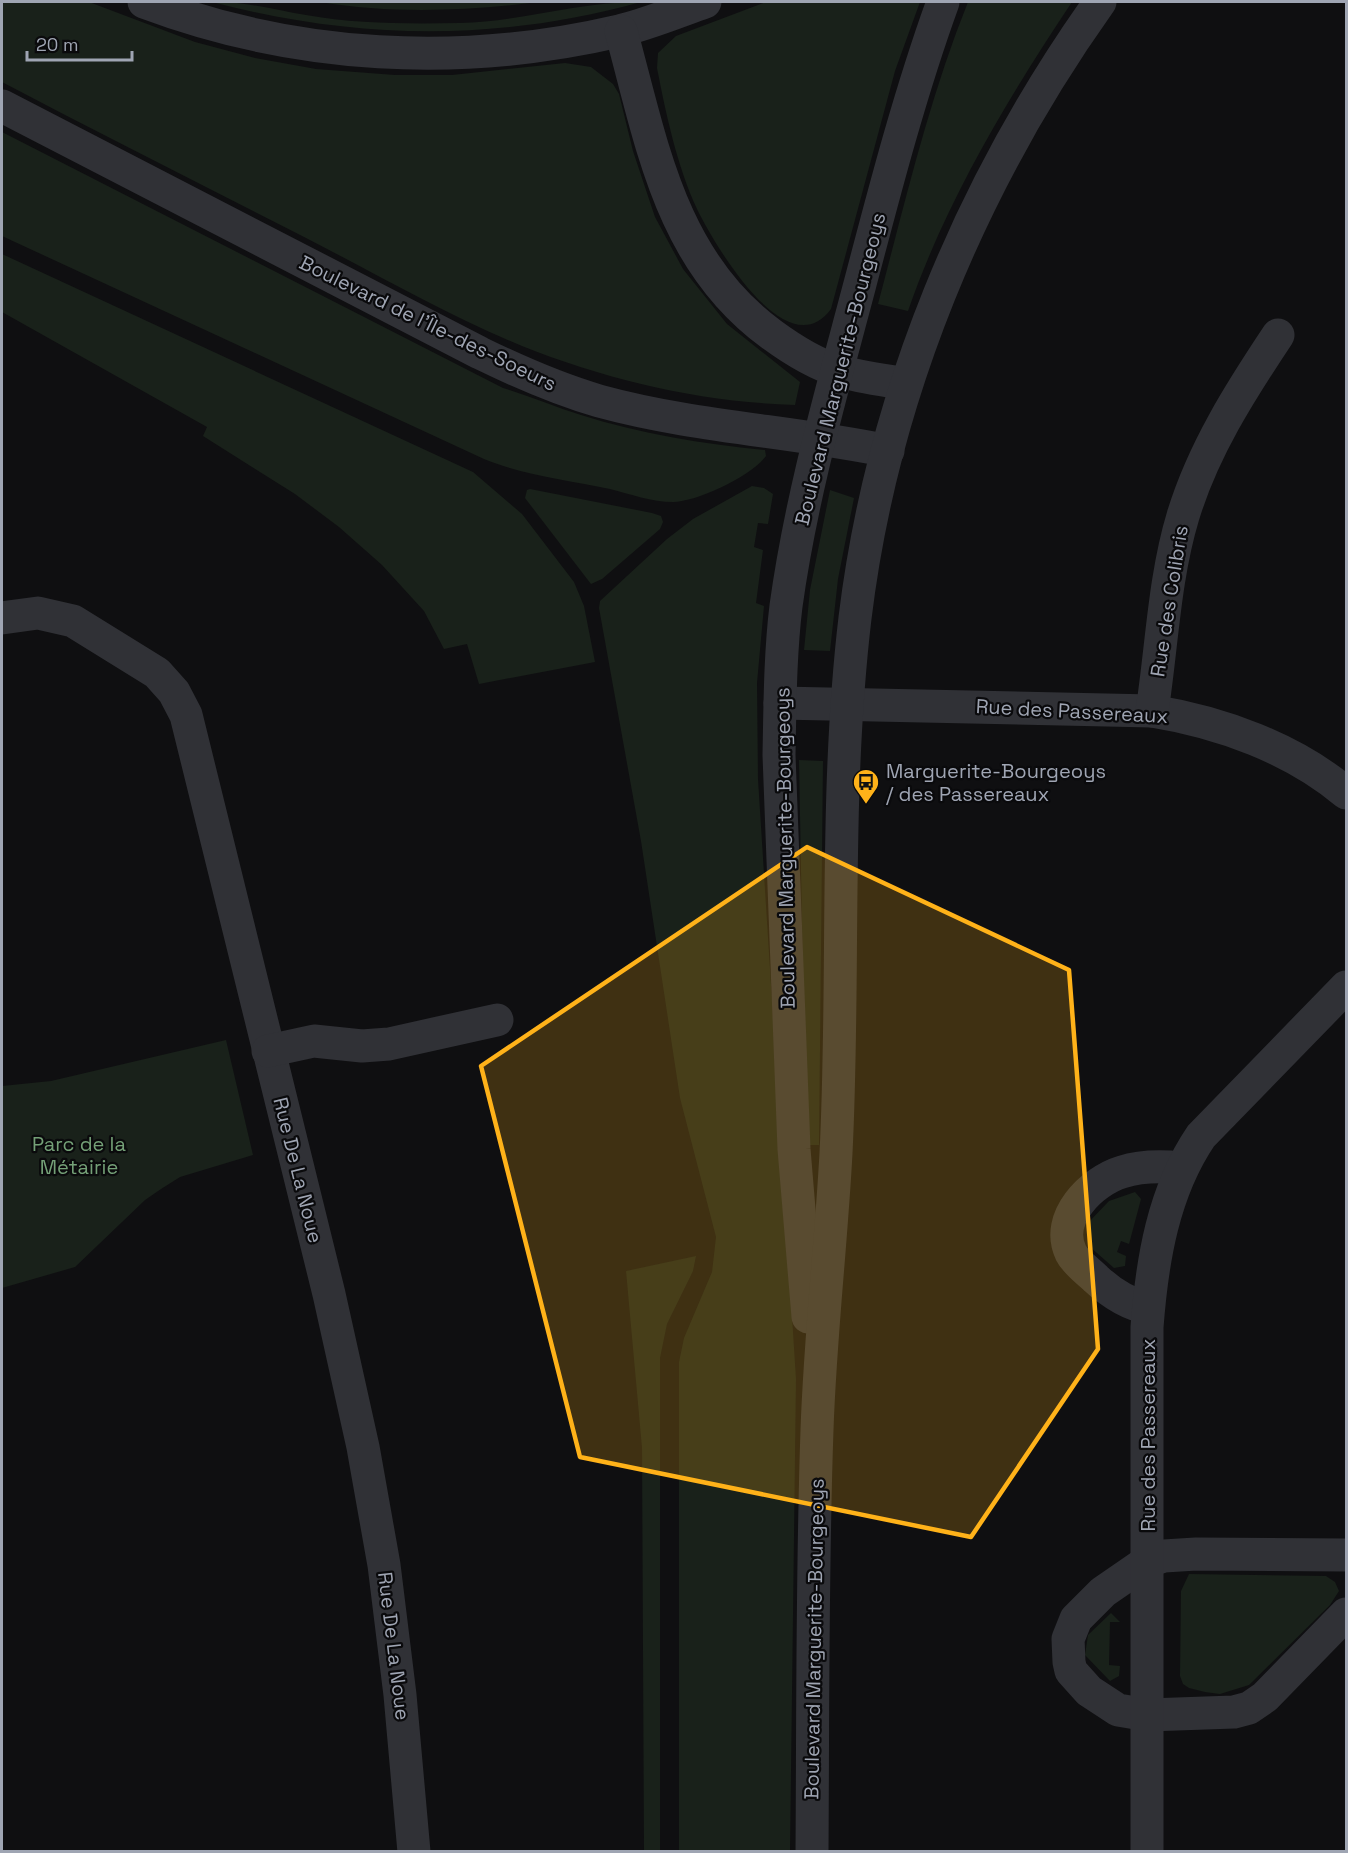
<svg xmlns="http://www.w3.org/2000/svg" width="1348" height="1853" viewBox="0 0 1348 1853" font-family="'Space Grotesk',sans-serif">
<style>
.green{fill:#19211a}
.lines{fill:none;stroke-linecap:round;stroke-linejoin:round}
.minor{stroke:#303136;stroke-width:33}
.marked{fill:#ffb219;fill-opacity:0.2;stroke:#ffb219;stroke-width:4.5;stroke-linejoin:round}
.labels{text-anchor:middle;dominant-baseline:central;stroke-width:4.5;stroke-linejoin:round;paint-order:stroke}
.street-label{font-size:20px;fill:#9fa5b3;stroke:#0a0a0c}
.poi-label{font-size:20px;fill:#9fa5b3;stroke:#0a0a0c;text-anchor:start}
.park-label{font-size:20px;fill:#74a077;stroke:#0a0a0c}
</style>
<rect width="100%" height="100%" fill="#0f0f11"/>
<g class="green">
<path d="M2 2H89L195 42 255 58 316 69 395 75H452L565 63 591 67 613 84 619 94 633 151 655 217 683 269 727 324 800 382 795 405C701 402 610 381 522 346 449 316 378 275 308 239 206 187 103 135 2 82Z"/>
<path d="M212 2C245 1 274 10 306 15 356 24 410 24 460 23 521 22 581 1 641 2 497 42 356 40 212 2Z"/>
<path d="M320 2H539C466 11 392 14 320 2Z"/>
<path d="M766 2H920L895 71 831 309C787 369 714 244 697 209 677 166 666 114 657 68L658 53 676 36Z"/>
<path d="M968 2H1072C1008 98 946 201 908 311L878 304C905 202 929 99 968 2Z"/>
<path d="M2 132 503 388C529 396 555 407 581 415 641 434 703 444 765 450L766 456C752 476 697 502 673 502 652 502 630 494 610 489 568 480 523 475 484 459L2 236Z"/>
<polygon points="2,254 473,472 522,514 574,582 584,606 595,662 479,684 467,644 444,649 424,611 382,565 339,527 295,494 203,436 207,427 2,312"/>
<polygon points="752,486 764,488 773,494 768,524 758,523 754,547 763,550 756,603 764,606 757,683 758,779 796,1379 790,1851 679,1851 679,1362 684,1338 712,1272 716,1237 680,1098 641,841 599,608 600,601 667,539 693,519"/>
<polygon points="530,489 652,513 661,516 663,522 660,529 602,579 591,584 525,498 527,490"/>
<polygon points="830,490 854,498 838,579 830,651 804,650 810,590"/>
<polygon points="799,760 823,761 819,1145 806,1145"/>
<polygon points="226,1040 253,1155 180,1177 161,1189 145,1200 75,1267 2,1288 2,1086 51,1081"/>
<polygon points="1135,1192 1141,1199 1129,1244 1121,1241 1117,1252 1126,1256 1125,1266 1114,1268 1089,1246 1088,1223 1109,1201"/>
<polygon points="696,1256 693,1271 667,1324 660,1358 660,1851 644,1851 642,1448 626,1271"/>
<polygon points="1189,1574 1326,1576 1335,1582 1339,1591 1330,1605 1249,1685 1220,1694 1205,1692 1189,1688 1183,1684 1180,1676 1181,1591"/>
<polygon points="1111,1613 1120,1622 1110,1622 1109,1665 1120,1666 1119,1676 1110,1681 1085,1655 1088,1635"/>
</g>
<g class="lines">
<g class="minor">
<path d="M144 2C296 59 460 68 619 31 648 24 677 12 705 2"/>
<path d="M621 31C652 144 670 260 771 334 790 348 815 364 839 371 860 377 883 380 906 384"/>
<path d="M2 106 480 353C519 372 558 389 599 401 694 427 792 431 888 451"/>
<polyline points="2,618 38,613 73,621 157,673 174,692 186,715 329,1294 363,1447 384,1565 400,1695 414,1852"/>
<path d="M780 703 1152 711C1220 722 1293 748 1346 793"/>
<path d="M1152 711C1162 646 1164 579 1183 516 1203 450 1240 392 1278 335"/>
<polyline points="268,1051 314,1041 362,1046 389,1044 497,1020"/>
<path d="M1148 1308C1128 1304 1111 1293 1096 1279 1088 1271 1076 1263 1071 1253 1054 1218 1092 1181 1122 1172 1141 1166 1162 1166 1181 1168"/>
<path d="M808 1317 794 1149 779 755C780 706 780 655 786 606 801 497 832 390 860 284 885 189 910 93 943 2"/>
<polyline points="1346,1555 1196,1554 1164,1556 1148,1561 1103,1592 1076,1619 1068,1639 1069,1662 1071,1671 1089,1691 1118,1710 1148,1715 1234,1712 1249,1708 1265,1697 1346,1614"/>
<path d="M812 1852C813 1711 812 1571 817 1430 820 1338 831 1246 836 1153 845 975 834 795 855 618 882 396 971 183 1100 2"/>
<path d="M1147 1852V1327C1152 1261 1163 1192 1201 1136L1346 987"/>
</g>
</g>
<path class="marked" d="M807 847 1069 970 1098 1349 971 1537 580 1457 481 1066Z"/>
<defs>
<g id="bus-pin" transform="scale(1.35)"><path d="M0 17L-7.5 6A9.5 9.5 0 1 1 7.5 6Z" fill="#ffb219" stroke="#0a0a0c"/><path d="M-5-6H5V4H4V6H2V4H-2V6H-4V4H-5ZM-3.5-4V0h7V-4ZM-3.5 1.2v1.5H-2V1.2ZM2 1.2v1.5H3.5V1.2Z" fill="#111"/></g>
</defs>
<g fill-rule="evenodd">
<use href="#bus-pin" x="866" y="782"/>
</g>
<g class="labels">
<g class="street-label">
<text transform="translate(428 323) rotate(26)">Boulevard de l'Île-des-Soeurs</text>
<text transform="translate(840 369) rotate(-76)">Boulevard Marguerite-Bourgeoys</text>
<text transform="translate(1169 601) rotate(-81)">Rue des Colibris</text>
<text transform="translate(1072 711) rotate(3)">Rue des Passereaux</text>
<text transform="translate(785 848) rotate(-91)">Boulevard Marguerite-Bourgeoys</text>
<text transform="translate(298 1170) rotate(76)">Rue De La Noue</text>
<text transform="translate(1148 1435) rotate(-90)">Rue des Passereaux</text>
<text transform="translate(814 1639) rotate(-89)">Boulevard Marguerite-Bourgeoys</text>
<text transform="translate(394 1646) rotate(83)">Rue De La Noue</text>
</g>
<g class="poi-label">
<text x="886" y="771">Marguerite-Bourgeoys<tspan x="886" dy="23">/ des Passereaux</tspan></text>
</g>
<g class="park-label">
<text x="79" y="1144">Parc de la<tspan x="79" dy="23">Métairie</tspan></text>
</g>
</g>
<rect width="1348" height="1853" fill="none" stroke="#9fa5b3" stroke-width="6"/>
<path d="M27 51v9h105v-9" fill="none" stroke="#9fa5b3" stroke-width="3"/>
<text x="36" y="51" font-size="18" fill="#9fa5b3" stroke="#0a0a0c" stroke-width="4.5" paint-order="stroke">20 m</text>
</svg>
